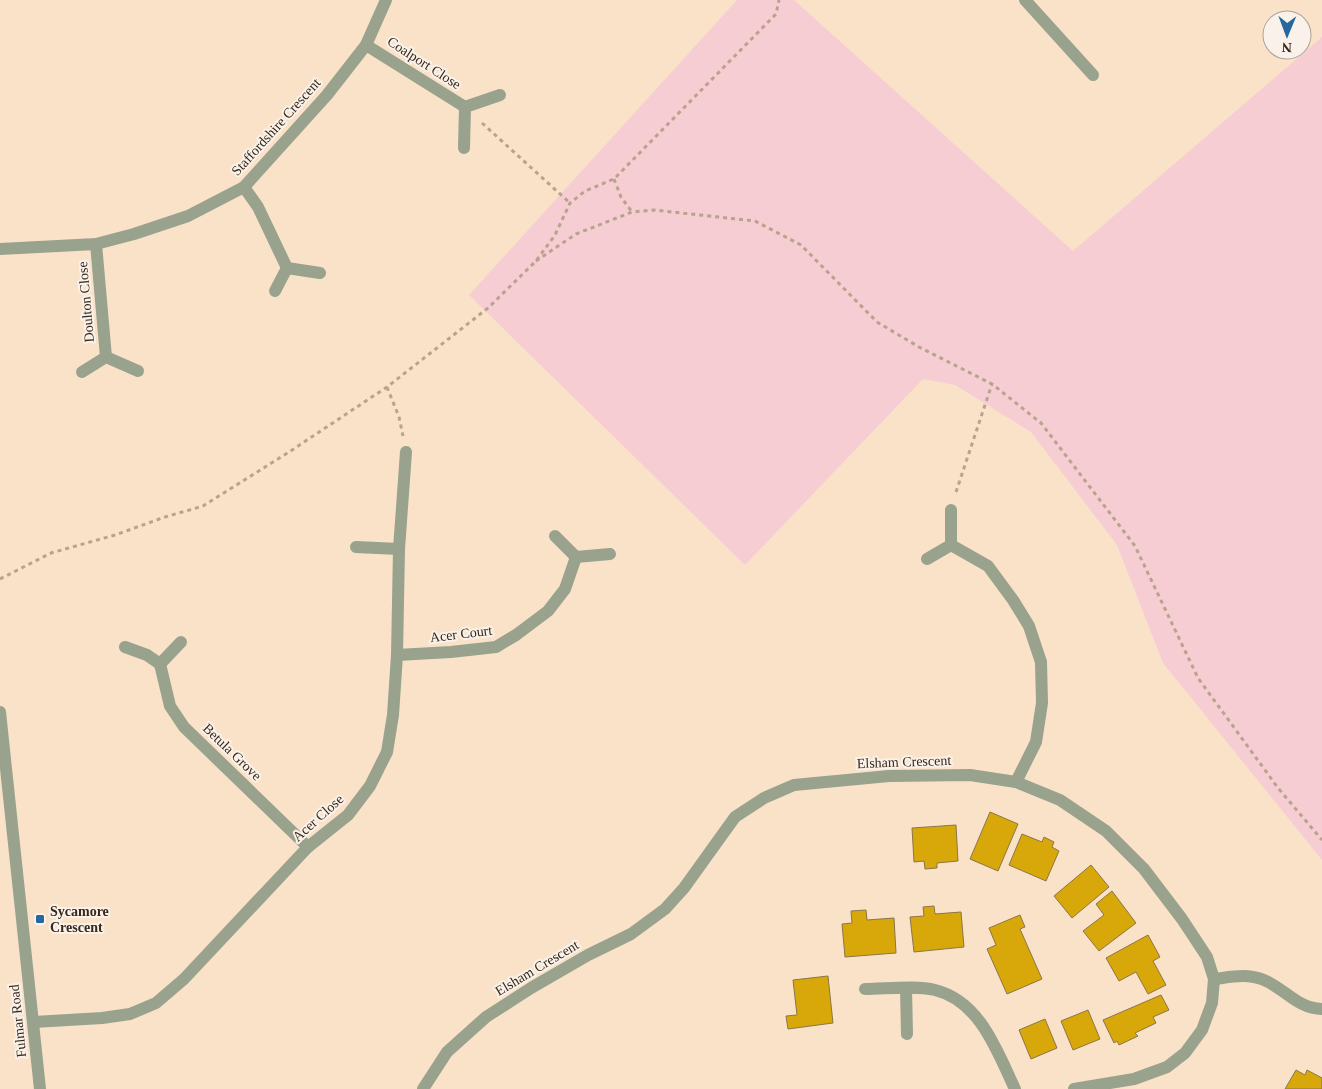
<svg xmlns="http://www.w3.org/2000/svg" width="1322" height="1089" viewBox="0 0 1322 1089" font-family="'Times New Roman',serif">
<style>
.green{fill:#f6cdd3}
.building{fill:#d8a80b;stroke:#8a7647}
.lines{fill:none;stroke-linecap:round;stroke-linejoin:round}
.path{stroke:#b8a38d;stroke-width:3;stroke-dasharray:4 4;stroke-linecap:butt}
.minor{stroke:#98a28d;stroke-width:12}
.poi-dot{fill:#26679d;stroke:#faf2ea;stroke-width:2}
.labels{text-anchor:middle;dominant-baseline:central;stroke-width:4;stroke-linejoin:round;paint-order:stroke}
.street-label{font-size:14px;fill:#372818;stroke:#faf2ea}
.poi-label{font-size:14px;font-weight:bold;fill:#372818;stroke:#faf2ea;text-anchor:start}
</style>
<rect width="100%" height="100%" fill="#fae2c9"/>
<polygon class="green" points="737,0 794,0 1073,251 1322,37 1322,860 1163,663 1117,545 1031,432 955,385 923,379 745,565 469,295"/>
<g class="building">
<polygon points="990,812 1018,824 998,871 970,859"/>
<polygon points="956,825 958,861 937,863 937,868 925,869 924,861 914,862 912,828"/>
<polygon points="1022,834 1042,842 1044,837 1054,842 1052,847 1059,851 1046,881 1009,865"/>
<polygon points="1091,865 1109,887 1072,918 1054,896"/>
<polygon points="1112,891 1136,923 1099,951 1083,931 1104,915 1096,904"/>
<polygon points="934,906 935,914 961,912 964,947 914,952 910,917 924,916 923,907"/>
<polygon points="866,910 867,920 894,918 896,953 845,957 842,924 852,923 851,911"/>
<polygon points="1020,915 1025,927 1020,929 1042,979 1007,994 987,949 996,945 989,928"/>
<polygon points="1148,935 1160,957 1153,961 1166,985 1148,994 1136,972 1119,981 1106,958"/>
<polygon points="828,976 833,1023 788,1029 786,1016 797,1015 793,980"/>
<polygon points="1161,995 1169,1010 1153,1017 1156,1023 1135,1033 1138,1036 1119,1045 1117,1041 1114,1043 1103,1020"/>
<polygon points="1088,1010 1100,1039 1073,1050 1061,1021"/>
<polygon points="1045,1019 1057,1048 1031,1059 1019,1030"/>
<polygon points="1296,1070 1305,1075 1307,1070 1322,1078 1322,1089 1285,1089"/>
</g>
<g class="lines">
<g class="path">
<polyline points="482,123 570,203"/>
<polyline points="614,179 621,197 632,212"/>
<polyline points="536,261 576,234 632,212 654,210 755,221 801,245 877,322 919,347 992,384 1041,423 1135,546 1198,678 1278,788 1322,840"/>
<polyline points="387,387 399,417 403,436"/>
<polyline points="956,492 992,384"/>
<polyline points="0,579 51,553 115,535 165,517 203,506 289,452 387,387 488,308 536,261 555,235 570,203 585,191 614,179 776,14 779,0"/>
</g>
<g class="minor">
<polyline points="1025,0 1093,75"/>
<polyline points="366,45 465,107"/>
<polyline points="464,148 465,107 500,95"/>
<polyline points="244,187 258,207 287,268"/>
<polyline points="96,244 106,357"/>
<polyline points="0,249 96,244 134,234 188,216 244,187 327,95 366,45 386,0"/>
<polyline points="275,291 287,268 320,273"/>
<polyline points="82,372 106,357 138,371"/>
<polyline points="951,510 951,545 988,566 1013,600 1029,626 1041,662 1042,703 1036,742 1016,782"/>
<polyline points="555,536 576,557 610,554"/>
<polyline points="356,547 399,549"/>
<polyline points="927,559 951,545"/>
<polyline points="125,647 147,655 160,664 170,706 184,727 308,847"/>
<polyline points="397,655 451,652 496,647 516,635 548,611 565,589 576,557"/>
<polyline points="160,664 181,642"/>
<polyline points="0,712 40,1089"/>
<path d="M1214 979C1231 977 1247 973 1264 980 1284 988 1298 1009 1322 1009"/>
<polyline points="906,988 907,1034"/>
<path d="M865 989C885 989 916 985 935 990 980 1001 997 1051 1015 1089"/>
<polyline points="34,1022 102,1018 130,1014 156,1003 184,979 308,847 348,815 370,786 387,752 393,715 397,655 399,549 406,452"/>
<polyline points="423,1089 447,1052 486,1017 531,988 588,955 631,934 665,909 684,888 735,817 764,798 794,785 889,776 970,775 1016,782 1060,800 1106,831 1144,869 1182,919 1207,957 1214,979 1212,1003 1202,1030 1185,1053 1167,1067 1134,1079 1074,1089"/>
</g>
</g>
<rect class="poi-dot" x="35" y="914" width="10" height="10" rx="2.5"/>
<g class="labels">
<g class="street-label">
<text transform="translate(424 63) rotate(33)">Coalport Close</text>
<text transform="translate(276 127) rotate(-48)">Staffordshire Crescent</text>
<text transform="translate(86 302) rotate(-95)">Doulton Close</text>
<text transform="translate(461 634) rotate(-7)">Acer Court</text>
<text transform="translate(232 752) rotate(44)">Betula Grove</text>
<text transform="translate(904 762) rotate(-2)">Elsham Crescent</text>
<text transform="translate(318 818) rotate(-42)">Acer Close</text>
<text transform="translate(537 968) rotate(-31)">Elsham Crescent</text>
<text transform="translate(18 1021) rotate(-96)">Fulmar Road</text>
</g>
<g class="poi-label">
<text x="50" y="911">Sycamore<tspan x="50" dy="16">Crescent</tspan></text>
</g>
</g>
<g transform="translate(1287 35) rotate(181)"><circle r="24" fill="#faf2ea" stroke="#aca196"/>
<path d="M0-4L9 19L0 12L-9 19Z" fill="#26679d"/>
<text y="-8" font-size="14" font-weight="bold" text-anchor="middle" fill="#372818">N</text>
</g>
</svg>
